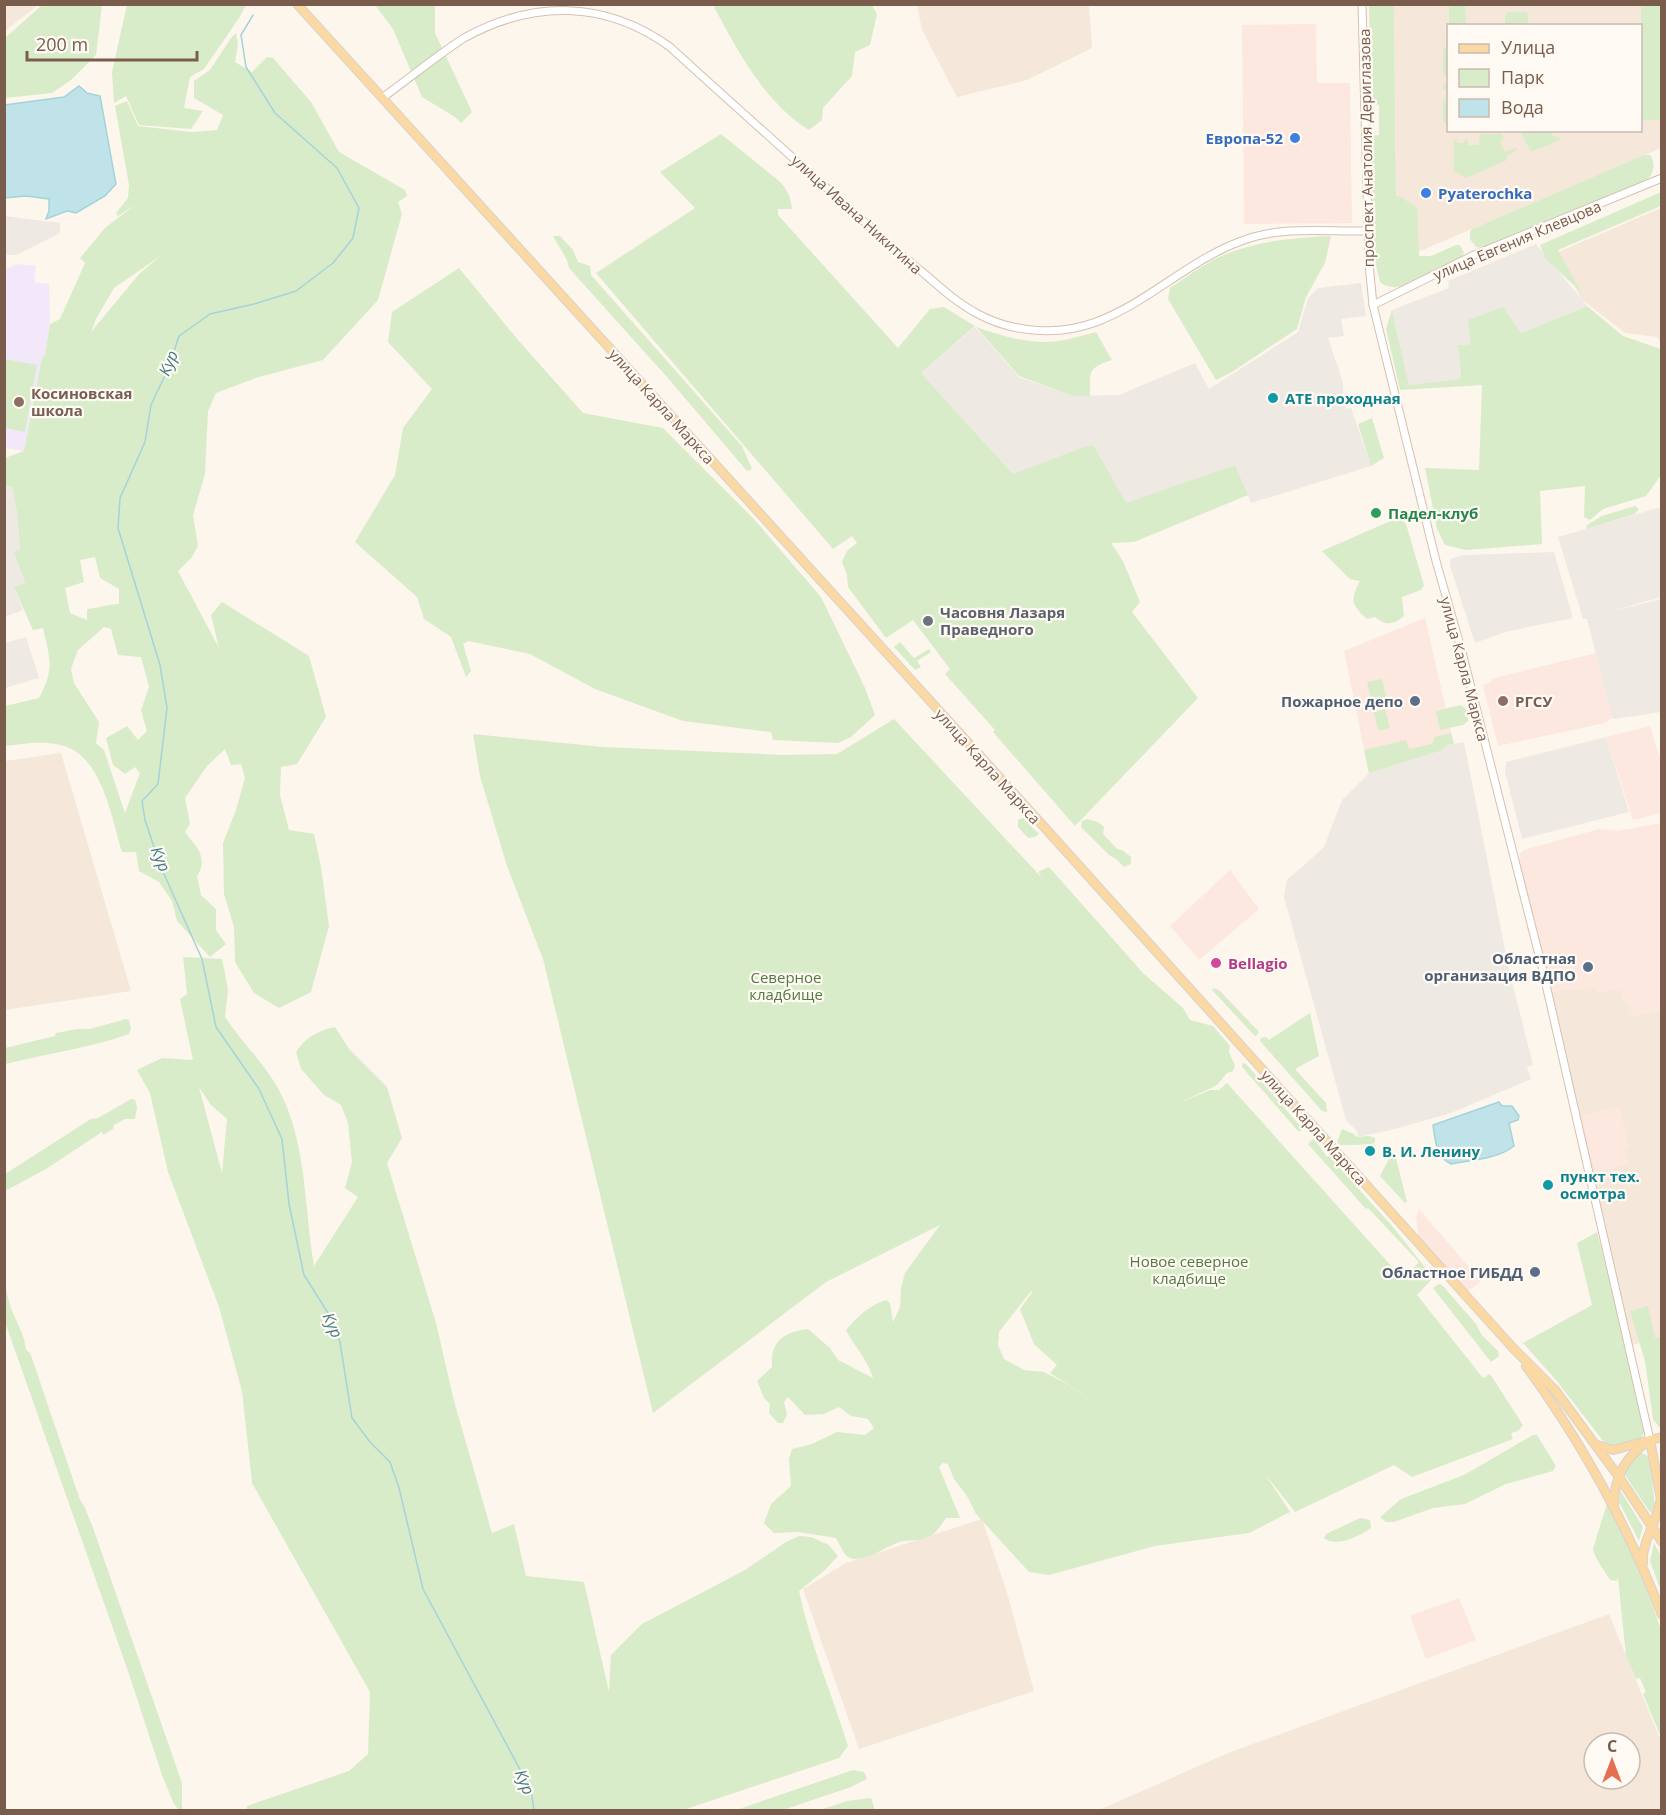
<svg xmlns="http://www.w3.org/2000/svg" width="1666" height="1815" viewBox="0 0 1666 1815" font-family="'Open Sans',sans-serif">
<style>
.residential{fill:#f5e8da;fill-rule:evenodd}
.commercial{fill:#fde8e0}
.industrial{fill:#efe9e4}
.education{fill:#f3e8fa}
.green{fill:#d8ecc9;fill-rule:evenodd}
.water{fill:#bfe3e8;stroke:#a5d3da;stroke-width:1.5}
.lines{fill:none;stroke-linecap:round;stroke-linejoin:round}
.stream{stroke:#a5d3da;stroke-width:1.5}
.secondary-casing{stroke:#d6c0b0;stroke-width:9}
.primary-casing{stroke:#dad1cd;stroke-width:10}
.secondary{stroke:#fff;stroke-width:7}
.primary{stroke:#fbd9a5;stroke-width:8}
.shop-dot{fill:#3f7fe0;stroke:#fffaf3;stroke-width:2}
.culture-dot{fill:#0f9aa8;stroke:#fffaf3;stroke-width:2}
.education-dot{fill:#8d6e63;stroke:#fffaf3;stroke-width:2}
.leisure-dot{fill:#2e9e5b;stroke:#fffaf3;stroke-width:2}
.worship-dot{fill:#6b7280;stroke:#fffaf3;stroke-width:2}
.service-dot{fill:#5c6f8a;stroke:#fffaf3;stroke-width:2}
.hotel-dot{fill:#d1479c;stroke:#fffaf3;stroke-width:2}
.labels{text-anchor:middle;dominant-baseline:central;stroke-width:4.5;stroke-linejoin:round;paint-order:stroke}
.shop-label{font-size:15px;font-weight:bold;fill:#366cbe;stroke:#fffaf3;text-anchor:end}
.street-label{font-size:15px;fill:#7a5c4d;stroke:#fffaf3}
.education-label{font-size:15px;font-weight:bold;fill:#785e54;stroke:#fffaf3;text-anchor:start}
.culture-label{font-size:15px;font-weight:bold;fill:#0d838f;stroke:#fffaf3;text-anchor:start}
.leisure-label{font-size:15px;font-weight:bold;fill:#27864d;stroke:#fffaf3;text-anchor:start}
.worship-label{font-size:15px;font-weight:bold;fill:#5b616d;stroke:#fffaf3;text-anchor:start}
.service-label{font-size:15px;font-weight:bold;fill:#4e5e75;stroke:#fffaf3;text-anchor:end}
.hotel-label{font-size:15px;font-weight:bold;fill:#b23c85;stroke:#fffaf3;text-anchor:start}
.park-label{font-size:15px;fill:#537a41;stroke:#fffaf3}
.water-label{font-size:16px;font-style:italic;fill:#437c86;stroke:#fffaf3}
</style>
<rect width="100%" height="100%" fill="#fdf6ec"/>
<g class="residential">
<polygon points="5,4 38,4 38,5 5,31"/>
<polygon points="917,5 1089,5 1092,48 1027,80 957,97 922,30"/>
<path d="M1394 5H1661V148L1397 261ZM1448 26H1640V130H1448Z"/>
<polygon points="1661,208 1661,343 1657,337 1625,333 1581,299 1558,252"/>
<polygon points="61,753 131,991 5,1010 5,761"/>
<polygon points="1607,934 1633,1016 1661,1009 1661,1337 1628,1346 1542,967"/>
<polygon points="982,1519 1006,1589 1034,1691 859,1749 803,1589 846,1563"/>
<path d="M1609 1614 1661 1741V1810H1099L1228 1753ZM1594 1743H1630V1779H1594Z"/>
</g>
<g class="commercial">
<polygon points="1316,24 1317,83 1350,83 1352,223 1244,224 1242,25"/>
<polygon points="1425,618 1454,744 1447,745 1443,750 1369,773 1344,651"/>
<polygon points="1596,653 1612,718 1605,723 1498,746 1483,685 1492,682 1491,679"/>
<polygon points="1650,726 1661,762 1661,813 1633,820 1606,737"/>
<polygon points="1661,823 1661,1009 1633,1016 1628,1002 1622,999 1620,990 1595,992 1594,988 1548,992 1528,915 1519,855 1524,850 1599,829 1618,831"/>
<polygon points="1230,870 1259,909 1199,960 1170,926"/>
<polygon points="1619,1107 1629,1149 1624,1150 1628,1164 1595,1172 1582,1115"/>
<polygon points="1419,1209 1481,1281 1466,1293 1419,1240 1416,1217"/>
<polygon points="1459,1598 1476,1640 1426,1659 1410,1616"/>
</g>
<g class="industrial">
<polygon points="5,216 60,223 60,233 16,255 5,255"/>
<polygon points="1536,244 1587,306 1520,333 1471,344 1459,345 1461,375 1460,379 1409,385 1392,310 1449,288 1448,281"/>
<polygon points="1361,283 1366,316 1341,319 1344,336 1328,338 1343,382 1343,394 1346,409 1351,408 1371,466 1251,503 1235,465 1125,504 1094,446 1086,446 1013,474 921,373 975,327 1019,377 1073,396 1119,395 1195,363 1209,389 1298,332 1308,298 1318,288"/>
<polygon points="5,486 12,486 17,513 20,549 14,552 25,583 14,587 23,610 5,617"/>
<polygon points="1661,507 1661,597 1610,612 1661,599 1661,712 1615,719 1612,718 1587,619 1583,619 1558,537"/>
<polygon points="1554,552 1573,618 1505,632 1475,643 1450,566 1450,559 1464,555"/>
<polygon points="26,637 39,678 5,688 5,643"/>
<polygon points="1606,737 1629,812 1522,839 1505,772 1506,762"/>
<polygon points="1464,742 1509,970 1533,1065 1527,1067 1531,1079 1451,1113 1395,1129 1358,1137 1357,1131 1346,1120 1284,897 1287,880 1324,847 1342,800 1369,773 1443,750 1447,745"/>
</g>
<polygon class="education" points="17,264 36,266 34,282 49,284 50,324 45,356 42,357 24,451 5,448 4,270"/>
<g class="green">
<polygon points="42,5 102,5 96,55 71,80 52,93 5,98 5,38"/>
<polygon points="127,5 246,5 239,18 204,69 190,77 184,108 203,111 191,129 139,125 126,96 114,103 112,72"/>
<polygon points="375,5 435,5 435,33 472,112 461,123 455,117 422,97 393,29"/>
<path d="M713 5H872L877 14 870 45 855 52 852 76 823 108 822 120 809 130C765 104 736 48 713 5Z"/>
<path d="M1369 5H1394L1396 196 1401 197 1417 208 1419 256H1431L1456 245H1460L1464 253 1461 258C1453 261 1443 265 1435 269 1419 278 1397 296 1380 282L1374 258 1371 136 1379 135V105L1375 104 1371 100Z"/>
<polygon points="1449,5 1465,5 1466,25 1449,25"/>
<polygon points="1641,5 1661,5 1661,120 1644,120 1642,117"/>
<polygon points="1508,12 1526,12 1528,15 1528,25 1505,25 1505,15"/>
<path d="M236 33 238 45 235 62 252 72 267 57 273 58 311 102 339 152 405 190 407 196 398 202 402 214 378 300 323 360 259 377 216 393 208 411 205 474 193 515 198 546 192 557 178 571 219 648 211 615 222 602 309 656 326 717 297 764 281 767 280 795 289 830 314 834 321 867 329 926 311 992 279 1008 254 993 235 962 234 927 224 894 223 843 236 810 245 778 241 764 231 765 225 749 207 766 185 798 190 824 185 832C196 846 209 858 197 876L201 895 216 909V930L226 944 210 957 177 921 172 901 159 882 139 871 136 852H122C112 819 102 757 64 746 45 740 24 744 4 746L5 706 39 698C55 668 50 660 43 628L33 630 14 587 25 583 14 552 20 549 17 513 12 486H5V458L24 451 42 357 45 355 50 324 60 319 85 263 80 258 105 228 135 205 118 216 116 213 128 198 129 185 115 106 127 101 138 126 192 132 217 130 223 115 194 98V81L210 70 231 38ZM162 255 140 273 91 332 96 319 114 288ZM95 557 100 578 119 589V604C108 604 99 608 87 609V620L70 613 65 588 84 582 80 560ZM104 627 111 629 118 655 141 657 149 687 141 710 147 731 138 740 127 726 106 738 113 765 125 774 135 767 140 773 125 813 104 750 96 743 99 722 74 683 71 669 78 650Z"/>
<polygon points="1448,46 1448,125 1447,125 1443,121 1443,101 1447,97 1447,91 1443,89 1443,85 1447,83 1447,77 1443,74 1443,49"/>
<polygon points="1520,131 1552,131 1552,136 1559,137 1560,140 1531,152"/>
<path d="M721 134 779 181C787 189 791 197 792 209H778V215L898 348 930 309 944 307 975 326 921 373 1013 474 1086 446H1094L1126 503 1235 465 1248 495 1134 542 1111 543 1123 561 1140 602 1132 612 1198 698 1075 826 993 732 995 730 945 674 950 669 913 620 886 638 848 587 847 575 842 562 847 551 857 543 852 536 833 549 596 273 695 208 660 172Z"/>
<polygon points="1480,134 1502,134 1504,139 1500,142 1505,152 1516,148 1517,150 1506,157 1507,160 1466,178 1454,171 1454,140 1457,139 1457,143 1464,143 1465,139 1468,139 1468,145 1479,145"/>
<path d="M1644 155H1650C1657 165 1653 176 1644 182L1485 249 1476 247 1470 239V232L1472 229Z"/>
<polygon points="1661,192 1661,206 1558,250 1581,292 1546,259 1540,245"/>
<polygon points="553,236 560,236 573,250 578,262 590,266 591,275 742,446 752,469 747,471 667,377 569,268 567,260"/>
<path d="M1331 236 1325 263 1306 297 1297 329 1232 372 1216 380 1168 299 1170 288C1185 278 1201 266 1217 258 1254 241 1291 238 1331 236Z"/>
<polygon points="459,268 518,340 583,413 663,428 753,518 821,597 865,688 875,715 851,737 838,743 773,740 771,732 683,721 595,689 530,654 468,641 463,644 471,671 466,677 451,637 424,619 417,597 355,542 395,475 403,428 432,389 388,342 392,312"/>
<polygon points="1587,306 1623,336 1661,349 1661,475 1646,496 1603,509 1590,520 1584,517 1585,486 1540,491 1542,544 1466,550 1445,545 1437,529 1425,468 1479,470 1482,385 1400,390 1386,329 1392,310 1409,385 1460,379 1461,374 1458,345 1471,344 1468,320 1503,307 1521,333"/>
<path d="M976 327C1002 336 1030 345 1059 341 1071 339 1083 335 1096 332L1112 360C1087 368 1090 372 1090 396H1073L1019 376Z"/>
<polygon points="5,359 37,365 25,432 5,428"/>
<polygon points="1372,418 1384,458 1371,466 1358,424"/>
<polygon points="1635,506 1639,509 1635,514 1586,529 1587,525 1602,516"/>
<path d="M1395 519 1402 520 1406 524 1424 585 1421 590 1402 597 1404 616C1393 625 1386 626 1375 617L1367 619C1351 604 1350 601 1360 581L1350 579 1322 551Z"/>
<polygon points="900,642 914,658 929,649 931,652 917,661 921,667 915,670 894,647"/>
<polygon points="1382,679 1388,704 1373,707 1367,682"/>
<polygon points="1461,705 1468,711 1468,721 1463,725 1440,730 1436,711"/>
<polygon points="1385,709 1390,728 1378,731 1374,712"/>
<path d="M894 719 1042 878 1038 872 1049 867 1143 973 1183 1008 1190 1020 1213 1026 1230 1046 1229 1052 1235 1066 1233 1071 1227 1073 1217 1085 1177 1104 1210 1090H1219L1227 1083 1403 1279 1419 1262 1368 1208 1366 1209 1308 1144 1314 1138 1327 1157 1329 1156 1393 1227 1432 1276 1431 1280 1417 1295 1483 1378 1490 1374 1523 1425 1518 1431 1511 1433 1513 1439 1412 1477 1394 1465 1295 1512 1265 1474 1290 1512 1249 1533 1155 1546 1049 1575 1029 1572 976 1514 967 1496 954 1479 948 1464 943 1463 939 1467 960 1518H946C941 1525 938 1531 931 1536 921 1542 909 1539 899 1542 886 1547 863 1563 850 1558 843 1555 840 1544 836 1538L798 1532 774 1533 764 1523 771 1504 791 1486 789 1459 792 1449 812 1444 837 1432 865 1435 874 1428 868 1419 851 1416 839 1407 824 1414 805 1415 788 1397 784 1402 787 1414 783 1423H778L769 1413 770 1404 764 1398 757 1381 772 1367C770 1341 784 1332 808 1329L830 1348 838 1360 873 1378C867 1358 855 1348 846 1330 858 1316 868 1306 886 1300L890 1303 893 1322 900 1307 901 1288 905 1273 940 1225 826 1282 653 1413 543 959 507 866 480 776 473 734 603 747 784 755 837 754ZM1032 1290 1031 1294 1020 1309 1034 1344 1057 1365 1050 1373 1120 1419 1063 1382 1044 1372 1024 1370 1004 1359 998 1345 999 1332Z"/>
<polygon points="1451,733 1454,744 1447,745 1443,750 1369,773 1364,750 1406,740 1409,749 1432,744 1435,737"/>
<polygon points="1023,818 1039,834 1035,837 1028,838 1018,827 1018,820"/>
<polygon points="1087,819 1098,822 1104,827 1103,834 1117,849 1122,850 1131,857 1131,864 1124,867 1116,859 1109,855 1081,827 1082,821"/>
<path d="M183 957 222 959 228 989 225 1017C240 1040 261 1060 275 1083 307 1135 304 1208 314 1266L358 1197 345 1188 352 1162 348 1123 341 1105 324 1095 301 1069 296 1052C306 1037 317 1031 335 1027L349 1049 387 1087 402 1138 387 1163 436 1323 454 1401 492 1533 514 1524 526 1576 584 1582 609 1692 611 1655 642 1624 745 1570 786 1542 799 1536 811 1537 829 1545 838 1556 825 1570 799 1591C810 1644 832 1694 848 1746L839 1758 683 1810H247V1806L349 1771 368 1754 370 1692 252 1483 242 1391 219 1307 168 1172 150 1093 137 1070 162 1058 193 1060 180 999 187 994ZM199 1087 211 1105 227 1119 222 1173Z"/>
<polygon points="1214,988 1220,991 1259,1032 1257,1035 1255,1036 1212,990"/>
<polygon points="1310,1013 1319,1056 1295,1069 1326,1103 1327,1112 1322,1111 1260,1041 1261,1038 1266,1037 1269,1040"/>
<path d="M126 1019 129 1020 131 1029 129 1034C89 1048 46 1054 5 1064V1048L55 1036 56 1033 77 1029H90Z"/>
<polygon points="1242,1063 1246,1064 1302,1128 1302,1131 1298,1131 1242,1067"/>
<polygon points="131,1099 135,1100 137,1108 135,1119 125,1119 114,1125 113,1129 103,1135 102,1132 46,1169 5,1191 5,1174 91,1119 98,1118"/>
<path d="M1342 1129 1354 1134 1357 1137 1369 1136 1375 1138V1143C1370 1145 1346 1145 1340 1145L1337 1142Z"/>
<polygon points="1395,1154 1407,1202 1405,1203 1380,1176 1391,1155"/>
<path d="M1597 1232 1632 1362 1644 1429C1644 1445 1621 1447 1607 1446L1556 1380 1523 1343 1592 1305 1577 1243Z"/>
<path d="M5 1284C7 1292 8 1300 11 1308 16 1322 25 1335 26 1350L30 1353 34 1364 80 1500C86 1507 88 1517 92 1525L182 1783V1810H179L174 1804 162 1775 128 1671 5 1322Z"/>
<polygon points="1439,1284 1442,1285 1476,1324 1481,1334 1498,1351 1499,1356 1491,1362 1433,1288"/>
<polygon points="1648,1306 1655,1338 1661,1337 1661,1429 1653,1419 1645,1361 1630,1311"/>
<polygon points="1533,1435 1537,1435 1556,1466 1553,1471 1506,1484 1465,1504 1433,1508 1394,1522 1386,1522 1380,1517 1401,1499 1464,1475"/>
<path d="M1642 1453 1648 1456 1651 1468 1655 1508 1654 1515 1649 1511 1625 1475C1626 1466 1633 1456 1642 1453Z"/>
<polygon points="1620,1490 1643,1527 1639,1541 1619,1502"/>
<path d="M1607 1504 1642 1576 1661 1630V1737L1643 1694 1646 1692 1640 1678 1636 1679 1626 1656 1618 1578 1616 1581 1610 1580C1605 1571 1596 1560 1593 1550 1593 1547 1605 1511 1607 1504Z"/>
<path d="M1360 1518 1370 1520 1371 1528C1360 1536 1336 1548 1324 1538L1326 1534Z"/>
<polygon points="1654,1543 1661,1556 1661,1591 1650,1561"/>
<polygon points="853,1770 864,1772 867,1779 851,1787 783,1810 736,1810"/>
<polygon points="871,1798 875,1810 820,1810 847,1801"/>
</g>
<g class="water">
<polygon points="79,86 87,93 100,96 116,184 105,196 76,213 67,211 46,219 49,211 49,199 26,196 5,198 5,105 64,97"/>
<path d="M1499 1102 1502 1106H1512L1519 1116 1518 1120 1509 1123 1514 1146C1498 1159 1471 1160 1451 1164 1436 1157 1435 1140 1433 1125Z"/>
</g>
<g class="lines">
<polyline class="stream" points="253,15 241,35 246,67 275,113 337,168 359,208 353,238 333,263 296,291 254,304 210,314 179,336 168,369 151,405 145,442 120,498 118,528 160,665 167,708 158,784 142,801 145,820 160,865 202,959 216,1027 259,1089 282,1139 289,1204 304,1275 328,1313 340,1342 352,1418 370,1442 390,1462 399,1488 423,1589 531,1790 534,1810"/>
<g class="secondary-casing">
<g id="secondary">
<polyline points="1362,4 1369,264 1373,305 1436,561 1462,652 1542,967 1650,1440"/>
<path d="M382 98C410 78 436 56 464 38 533 0 605 0 670 47 729 101 789 154 849 208 874 231 900 254 927 276 943 290 959 304 978 314 1013 333 1059 336 1096 322 1150 302 1192 257 1247 239 1284 226 1329 232 1368 231"/>
<polyline points="1373,305 1472,256 1662,178"/>
</g>
</g>
<g class="primary-casing">
<g id="primary">
<polyline points="297,4 992,769 1513,1348 1555,1390 1619,1477 1662,1542"/>
<path d="M1526 1366C1582 1443 1628 1526 1662 1615"/>
<polyline points="1650,1440 1662,1505"/>
<polyline points="1597,1445 1613,1450 1662,1437"/>
<path d="M1614 1504C1614 1476 1627 1455 1650 1440"/>
<path d="M1643 1563C1641 1543 1657 1522 1660 1502"/>
</g>
</g>
<use href="#secondary" class="secondary"/>
<use href="#primary" class="primary"/>
</g>
<g class="shop-dot">
<circle cx="1295" cy="138" r="6"/>
<circle cx="1426" cy="193" r="6"/>
</g>
<g class="culture-dot">
<circle cx="1273" cy="398" r="6"/>
<circle cx="1370" cy="1151" r="6"/>
<circle cx="1548" cy="1185" r="6"/>
</g>
<g class="education-dot">
<circle cx="19" cy="402" r="6"/>
<circle cx="1503" cy="701" r="6"/>
</g>
<circle class="leisure-dot" cx="1376" cy="513" r="6"/>
<circle class="worship-dot" cx="928" cy="621" r="6"/>
<g class="service-dot">
<circle cx="1415" cy="701" r="6"/>
<circle cx="1588" cy="967" r="6"/>
<circle cx="1535" cy="1272" r="6"/>
</g>
<circle class="hotel-dot" cx="1216" cy="963" r="6"/>
<g class="labels">
<g class="shop-label">
<text x="1283" y="138">Европа-52</text>
<text x="1438" y="193" text-anchor="start">Pyaterochka</text>
</g>
<g class="street-label">
<text transform="translate(1366 148) rotate(-91)">проспект Анатолия Дериглазова</text>
<text transform="translate(857 214) rotate(42)">улица Ивана Никитина</text>
<text transform="translate(1517 240) rotate(-23)">улица Евгения Клевцова</text>
<text transform="translate(662 406) rotate(48)">улица Карла Маркса</text>
<text transform="translate(1465 669) rotate(75)">улица Карла Маркса</text>
<text transform="translate(988 766) rotate(48)">улица Карла Маркса</text>
<text transform="translate(1314 1127) rotate(48)">улица Карла Маркса</text>
</g>
<g class="education-label">
<text x="31" y="393">Косиновская<tspan x="31" dy="17">школа</tspan></text>
<text x="1515" y="701">РГСУ</text>
</g>
<g class="culture-label">
<text x="1285" y="398">АТЕ проходная</text>
<text x="1382" y="1151">В. И. Ленину</text>
<text x="1560" y="1176">пункт тех.<tspan x="1560" dy="17">осмотра</tspan></text>
</g>
<g class="leisure-label">
<text x="1388" y="513">Падел-клуб</text>
</g>
<g class="worship-label">
<text x="940" y="612">Часовня Лазаря<tspan x="940" dy="17">Праведного</tspan></text>
</g>
<g class="service-label">
<text x="1403" y="701">Пожарное депо</text>
<text x="1576" y="958">Областная<tspan x="1576" dy="17">организация ВДПО</tspan></text>
<text x="1523" y="1272">Областное ГИБДД</text>
</g>
<g class="hotel-label">
<text x="1228" y="963">Bellagio</text>
</g>
<g class="park-label">
<text x="786" y="977">Северное<tspan x="786" dy="17">кладбище</tspan></text>
<text x="1189" y="1261">Новое северное<tspan x="1189" dy="17">кладбище</tspan></text>
</g>
<g class="water-label">
<text transform="translate(168 363) rotate(-68)">Кур</text>
<text transform="translate(161 859) rotate(67)">Кур</text>
<text transform="translate(333 1325) rotate(66)">Кур</text>
<text transform="translate(525 1782) rotate(67)">Кур</text>
</g>
</g>
<rect width="1666" height="1815" fill="none" stroke="#7a5c4d" stroke-width="12"/>
<rect x="1447" y="24" width="195" height="108" fill="#fffaf3" stroke="#cabbb1" stroke-width="1.5"/>
<rect x="1459" y="44" width="30" height="9" fill="#fbd9a5" stroke="#cabbb1" stroke-width="1.5"/>
<text x="1501" y="54" font-size="18" fill="#7a5c4d">Улица</text>
<rect x="1459" y="69" width="30" height="18" fill="#d8ecc9" stroke="#cabbb1" stroke-width="1.5"/>
<text x="1501" y="84" font-size="18" fill="#7a5c4d">Парк</text>
<rect x="1459" y="99" width="30" height="18" fill="#bfe3e8" stroke="#cabbb1" stroke-width="1.5"/>
<text x="1501" y="114" font-size="18" fill="#7a5c4d">Вода</text>
<g transform="translate(1612 1761)"><circle r="28" fill="#fffaf3" stroke="#cabbb1" stroke-width="1.5"/>
<path d="M0-4.5L10 22L0 15L-10 22Z" fill="#e76f51"/>
<text y="-9" font-size="16" font-weight="bold" text-anchor="middle" fill="#7a5c4d">С</text>
</g>
<path d="M27 51v9h170v-9" fill="none" stroke="#7a5c4d" stroke-width="3"/>
<text x="36" y="51" font-size="18" fill="#7a5c4d" stroke="#fffaf3" stroke-width="4.5" paint-order="stroke">200 m</text>
</svg>
